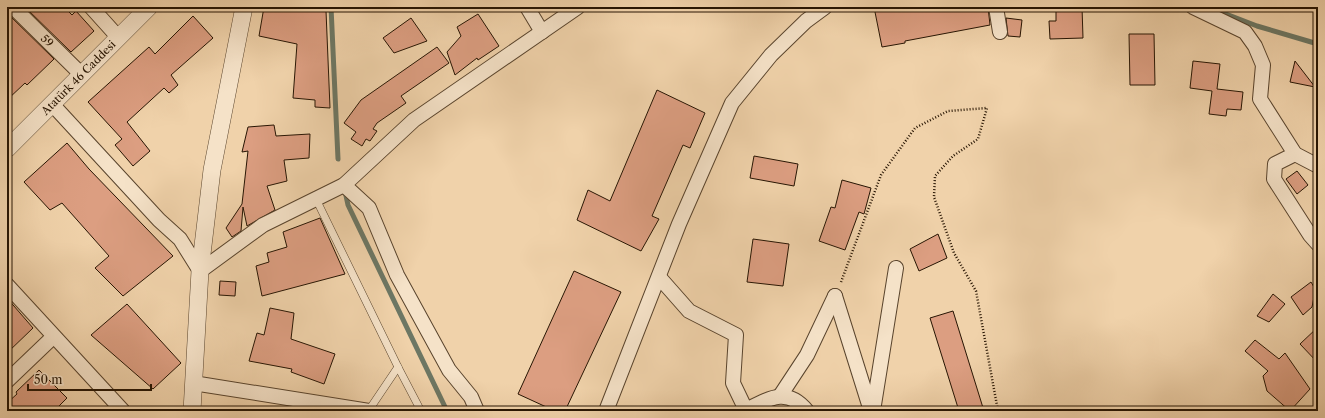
<svg xmlns="http://www.w3.org/2000/svg" width="1325" height="418" viewBox="0 0 1325 418" font-family="'Libre Caslon Text',serif">
<style>
.lines{fill:none;stroke-linecap:round;stroke-linejoin:round}
.stream{stroke:#6d7764;stroke-width:5}
.building{fill:#dc9e81;stroke:#271503}
.service-casing{stroke:#59442d;stroke-width:8}
.minor-casing{stroke:#59442d;stroke-width:16}
.tertiary-casing{stroke:#59442d;stroke-width:18}
.path{stroke:#271503;stroke-width:2.5;stroke-dasharray:1 2;stroke-linecap:butt}
.service{stroke:#f5e2c8;stroke-width:7}
.minor{stroke:#f5e2c8;stroke-width:14}
.tertiary{stroke:#f5e2c8;stroke-width:17}
.labels{text-anchor:middle;dominant-baseline:central;stroke-width:3;stroke-linejoin:round;paint-order:stroke}
.street-label{font-size:11px;fill:#271503;stroke:#f5e2c8}
</style>
<rect width="100%" height="100%" fill="#f0d2aa"/>
<filter id="stains"><feTurbulence type="fractalNoise" baseFrequency=".005" numOctaves="4"/><feColorMatrix values="0 0 0 0 .2 0 0 0 0 .09 0 0 0 0 .02 0 0 0 .5 -.17"/></filter>
<radialGradient id="worn" r=".72"><stop offset=".6" stop-color="#630" stop-opacity="0"/><stop offset="1" stop-color="#630" stop-opacity=".3"/></radialGradient>
<g class="lines">
<g class="stream">
<polyline points="331,7 338,159"/>
<polyline points="1213,9 1257,26 1318,44"/>
<polyline points="345,191 348,205 447,411"/>
</g>
</g>
<g class="building">
<polygon points="25,7 64,7 72,15 76,11 94,31 71,52"/>
<polygon points="264,7 295,7 326,11 330,108 315,107 315,100 293,98 297,44 259,36"/>
<polygon points="874,7 988,7 990,25 905,41 905,43 882,47"/>
<polygon points="1056,7 1082,7 1083,38 1050,39 1049,21 1056,21"/>
<polygon points="7,13 54,59 27,85 25,83 7,100"/>
<polygon points="478,14 499,46 478,60 477,58 455,75 447,52 461,36 457,27"/>
<polygon points="193,16 213,38 171,75 178,85 169,93 164,88 127,122 150,151 133,166 115,145 122,139 88,102 149,47 155,54"/>
<polygon points="411,18 427,41 394,53 383,38"/>
<polygon points="1006,18 1022,20 1020,37 1008,36"/>
<polygon points="1129,34 1154,34 1155,85 1130,85"/>
<polygon points="437,47 449,63 401,96 406,103 377,123 373,129 377,131 370,141 366,139 362,146 351,139 356,132 344,123 361,100"/>
<polygon points="1193,61 1220,64 1217,89 1243,92 1241,110 1227,109 1226,116 1209,114 1212,91 1190,88"/>
<polygon points="1295,61 1315,87 1290,82"/>
<polygon points="657,90 705,113 690,148 683,145 652,216 659,219 641,251 577,220 588,190 610,201"/>
<polygon points="274,125 276,136 310,134 309,158 284,160 287,181 267,186 275,210 247,226 243,207 241,231 232,237 226,228 242,204 248,151 242,152 248,127"/>
<polygon points="67,143 89,169 173,256 123,296 95,268 109,256 62,203 50,210 24,182"/>
<polygon points="754,156 798,164 794,186 750,178"/>
<polygon points="1297,171 1308,185 1297,194 1286,179"/>
<polygon points="842,180 871,188 864,214 859,212 845,250 819,241 831,207 835,208"/>
<polygon points="320,218 345,274 262,296 256,266 269,262 267,253 287,247 283,232"/>
<polygon points="938,234 947,258 919,271 910,249"/>
<polygon points="753,239 789,244 783,286 747,282"/>
<polygon points="574,271 621,292 565,411 555,411 518,394"/>
<polygon points="220,281 236,282 235,296 219,295"/>
<polygon points="1311,282 1318,294 1314,297 1312,307 1303,315 1291,297"/>
<polygon points="1273,294 1285,304 1269,322 1257,316"/>
<polygon points="7,298 33,328 7,353"/>
<polygon points="127,304 181,363 153,389 91,335"/>
<polygon points="270,308 294,313 291,339 335,354 324,384 291,372 292,369 249,361 257,333 264,335"/>
<polygon points="953,311 984,411 959,411 930,318"/>
<polygon points="1318,327 1318,363 1300,344"/>
<polygon points="1255,340 1279,359 1285,353 1310,389 1290,411 1267,391 1263,376 1268,371 1245,351"/>
<polygon points="39,370 67,398 54,411 7,411 7,403 17,394 16,392"/>
</g>
<g class="lines">
<g class="service-casing">
<g id="service">
<polyline points="316,199 398,367 421,411"/>
<polyline points="369,410 398,367"/>
</g>
</g>
<g class="minor-casing">
<g id="minor">
<path id="s1" d="M13 7 81 74"/>
<polyline points="91,7 118,37"/>
<polyline points="527,7 542,32"/>
<polyline points="996,7 1000,32"/>
<polyline points="1193,7 1245,32 1255,46 1263,65 1260,99 1295,154 1318,166"/>
<polyline points="52,104 159,220 180,239 200,271 263,225 344,185 414,120 578,7"/>
<polyline points="1295,154 1275,164 1274,179 1310,235 1318,244"/>
<polyline points="344,185 369,208 397,275 449,370 471,397 477,411"/>
<polyline points="659,277 689,311 736,335 733,383 744,406 743,411"/>
<polyline points="7,285 123,411"/>
<polyline points="835,296 871,411"/>
<polyline points="7,381 53,337"/>
<polyline points="193,383 369,411"/>
<polyline points="780,396 807,355 835,296"/>
<polyline points="606,411 679,224 732,103 771,55 806,21 825,7"/>
<path d="M744 411C768 399 787 386 807 411"/>
<polyline points="873,411 896,268"/>
</g>
</g>
<g class="tertiary-casing">
<g id="tertiary">
<path id="s2" d="M7 149 149 7"/>
<polyline points="192,411 200,271 212,170 244,7"/>
</g>
</g>
<polyline class="path" points="841,282 881,175 915,128 948,111 987,108 978,139 953,156 935,176 934,197 954,253 976,291 998,411"/>
<use href="#service" class="service"/>
<use href="#minor" class="minor"/>
<use href="#tertiary" class="tertiary"/>
</g>
<g class="labels">
<g class="street-label">
<text stroke="none"><textPath href="#s1" startOffset="48">59</textPath></text>
<text stroke="none"><textPath href="#s2" startOffset="101">Atatürk 46 Caddesi</textPath></text>
</g>
</g>
<rect width="1325" height="418" fill="none" stroke="#f0d2aa" stroke-width="24"/>
<rect x="8" y="8" width="1309" height="402" fill="none" stroke="#271503" stroke-width="2"/>
<rect x="12" y="12" width="1301" height="394" fill="none" stroke="#271503"/>
<path d="M28 384v6h123v-6" fill="none" stroke="#271503" stroke-width="2"/>
<text x="34" y="384" font-size="12" fill="#271503" stroke="#f5e2c8" stroke-width="3" paint-order="stroke">50 m</text>
<rect width="100%" height="100%" filter="url(#stains)"/>
<rect width="100%" height="100%" fill="url(#worn)"/>
</svg>
